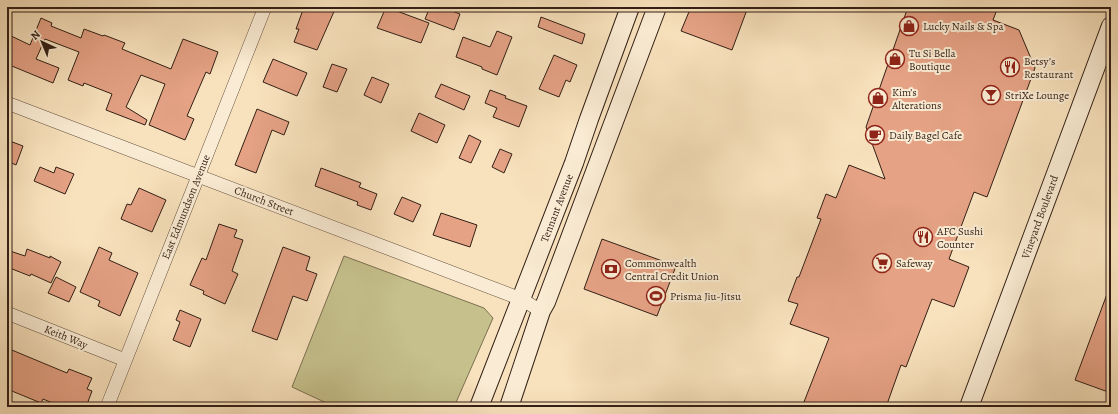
<svg xmlns="http://www.w3.org/2000/svg" width="1118" height="414" viewBox="0 0 1118 414" font-family="Alegreya,serif">
<style>
.green{fill:#c5c08c;stroke:#7c7050}
.building{fill:#e5a285;stroke:#321f15}
.lines{fill:none;stroke-linecap:round;stroke-linejoin:round}
.street-casing{stroke:#64503f;stroke-width:14}
.secondary-casing{stroke:#321f15;stroke-width:20}
.street{stroke:#faecd4;stroke-width:13}
.secondary{stroke:#faecd4;stroke-width:18}
.labels{text-anchor:middle;dominant-baseline:central;stroke-width:4;stroke-linejoin:round;paint-order:stroke}
.poi-label{font-size:11px;fill:#321f15;stroke:#faecd4;text-anchor:start}
.street-label{font-size:11px;fill:#321f15;stroke:#faecd4}
</style>
<rect width="100%" height="100%" fill="#f8e2bd"/>
<filter id="stains"><feTurbulence type="fractalNoise" baseFrequency=".005" numOctaves="4"/><feColorMatrix values="0 0 0 0 .2 0 0 0 0 .09 0 0 0 0 .02 0 0 0 .5 -.17"/></filter>
<radialGradient id="worn" r=".72"><stop offset=".6" stop-color="#630" stop-opacity="0"/><stop offset="1" stop-color="#630" stop-opacity=".3"/></radialGradient>
<polygon class="green" points="344,256 484,308 493,318 454,407 335,407 292,387"/>
<g class="building">
<polygon points="304,7 336,7 317,50 294,42 299,29 296,29"/>
<polygon points="386,7 429,23 421,43 377,28"/>
<polygon points="430,7 441,7 460,14 454,30 425,19"/>
<polygon points="691,7 748,7 732,50 681,31"/>
<polygon points="908,7 998,7 993,20 1019,30 1035,68 987,197 974,192 949,259 969,267 954,307 932,299 906,367 901,365 886,407 802,407 829,338 790,324 798,304 788,301 797,277 799,277 821,219 817,218 826,194 836,198 849,165 885,179 866,127"/>
<polygon points="541,17 585,34 582,44 538,27"/>
<polygon points="41,18 52,23 51,26 81,38 84,29 103,36 104,35 125,43 122,49 171,69 183,39 218,52 210,74 206,72 187,116 194,119 185,140 149,125 165,84 141,75 126,107 147,120 145,125 106,110 112,94 84,83 83,86 68,80 79,52 45,39 36,59 59,68 53,83 7,64 7,34 30,45"/>
<polygon points="497,31 512,37 497,75 482,69 482,67 456,57 463,37 490,47"/>
<polygon points="554,55 577,65 570,82 566,80 559,97 539,89"/>
<polygon points="273,59 307,73 297,96 263,82"/>
<polygon points="332,64 347,69 337,92 323,87"/>
<polygon points="372,77 389,84 381,103 364,95"/>
<polygon points="441,84 470,96 464,110 435,97"/>
<polygon points="490,90 506,96 505,98 527,106 519,127 493,117 497,108 485,103"/>
<polygon points="257,109 289,122 284,135 272,130 256,173 235,165"/>
<polygon points="419,113 445,125 437,143 411,131"/>
<polygon points="469,135 481,141 471,163 459,158"/>
<polygon points="7,140 23,146 16,165 7,161"/>
<polygon points="500,149 512,154 504,173 492,167"/>
<polygon points="40,167 54,173 56,167 74,174 65,194 34,181"/>
<polygon points="321,168 361,183 359,187 377,194 371,210 357,205 358,202 315,186"/>
<polygon points="139,188 166,200 152,232 121,219 127,204 131,205"/>
<polygon points="402,197 421,205 413,222 394,214"/>
<polygon points="441,213 477,225 470,247 433,235"/>
<polygon points="219,224 237,230 234,237 243,240 232,271 238,274 225,304 203,294 204,291 190,285 202,258 206,260"/>
<polygon points="602,239 676,266 657,316 584,289"/>
<polygon points="99,247 112,253 109,260 138,273 120,316 98,306 100,301 80,292"/>
<polygon points="283,247 310,257 306,270 317,274 307,301 293,296 277,340 252,331"/>
<polygon points="27,249 50,258 50,256 61,262 51,283 31,274 30,276 7,267 7,250 25,256"/>
<polygon points="56,277 76,287 69,302 48,293"/>
<polygon points="1110,286 1111,286 1111,393 1075,380"/>
<polygon points="180,310 201,319 190,347 173,340 180,322 176,320"/>
<polygon points="7,348 67,373 69,369 92,378 87,389 92,391 86,407 62,407 43,399 41,403 7,389"/>
</g>
<g class="lines">
<g class="street-casing">
<g id="street">
<polyline points="7,103 521,299 541,311"/>
<polyline points="7,313 125,360"/>
<polyline points="107,407 265,7"/>
</g>
</g>
<g class="secondary-casing">
<g id="secondary">
<polyline points="479,407 574,163 589,119 630,7"/>
<polyline points="509,407 541,311 546,302 657,7"/>
<polyline points="969,407 1111,26"/>
</g>
</g>
<use href="#street" class="street"/>
<use href="#secondary" class="secondary"/>
</g>
<defs>
<g id="shop-ring" transform="scale(1)"><circle r="9.5" fill="#faecd4" stroke="#8f2418" stroke-width="1.5"/><path d="M-5-2.5h2.3a2.7 3.5 0 0 1 5.4 0H5L5.5 6h-11ZM-1.5-2.5h3a1.5 2.3 0 0 0-3 0Z" fill="#8f2418"/></g>
<g id="restaurant-ring" transform="scale(1)"><circle r="9.5" fill="#faecd4" stroke="#8f2418" stroke-width="1.5"/><path d="M-5-6h1v4h1v-4h1v4h1v-4h1v5L-1.5 .5V6h-2V.5L-5-1ZM5-6V6H3V1.5H1.5Q1.5-4 5-6Z" fill="#8f2418"/></g>
<g id="bar-ring" transform="scale(1)"><circle r="9.5" fill="#faecd4" stroke="#8f2418" stroke-width="1.5"/><path d="M-6-5H6L.8 .8V4.5H3.5V6h-7V4.5H-.8V.8Z" fill="#8f2418"/></g>
<g id="cafe-ring" transform="scale(1)"><circle r="9.5" fill="#faecd4" stroke="#8f2418" stroke-width="1.5"/><path d="M-5.5-4.5H6V0H3Q3 3.5 0 3.5H-2.5Q-5.5 3.5-5.5 0ZM3-3.2v2h1.7v-2ZM-6 4.5H4V6H-6Z" fill="#8f2418"/></g>
<g id="supermarket-ring" transform="scale(1)"><circle r="9.5" fill="#faecd4" stroke="#8f2418" stroke-width="1.5"/><path d="M-6-5.5h2.5l.6 2H6L4.5 2H-2.5L-4.4-4H-6ZM-1.5 3.2a1.3 1.3 0 1 0 .1 0ZM3 3.2a1.3 1.3 0 1 0 .1 0Z" fill="#8f2418"/></g>
<g id="bank-ring" transform="scale(1)"><circle r="9.5" fill="#faecd4" stroke="#8f2418" stroke-width="1.5"/><path d="M-6-4H6V4H-6ZM0-2.3a2.3 2.3 0 1 0 0 4.6a2.3 2.3 0 1 0 0-4.6Z" fill="#8f2418"/></g>
<g id="stadium-ring" transform="scale(1)"><circle r="9.5" fill="#faecd4" stroke="#8f2418" stroke-width="1.5"/><path d="M0-5a6.5 5 0 1 0 0 10a6.5 5 0 1 0 0-10ZM-3.5-1.8h7v3.6h-7Z" fill="#8f2418"/></g>
</defs>
<g fill-rule="evenodd">
<use href="#shop-ring" x="909" y="26"/>
<use href="#shop-ring" x="895" y="59"/>
<use href="#restaurant-ring" x="1010" y="67"/>
<use href="#bar-ring" x="991" y="95"/>
<use href="#shop-ring" x="878" y="98"/>
<use href="#cafe-ring" x="875" y="135"/>
<use href="#restaurant-ring" x="923" y="237"/>
<use href="#supermarket-ring" x="882" y="263"/>
<use href="#bank-ring" x="611" y="269"/>
<use href="#stadium-ring" x="656" y="296"/>
</g>
<g class="labels">
<g class="poi-label">
<text x="923" y="26">Lucky Nails &amp; Spa</text>
<text x="909" y="53">Tu Si Bella<tspan x="909" dy="13">Boutique</tspan></text>
<text x="1024" y="61">Betsy’s<tspan x="1024" dy="13">Restaurant</tspan></text>
<text x="892" y="92">Kim’s<tspan x="892" dy="13">Alterations</tspan></text>
<text x="1005" y="95">StriXe Lounge</text>
<text x="889" y="135">Daily Bagel Cafe</text>
<text x="937" y="231">AFC Sushi<tspan x="937" dy="13">Counter</tspan></text>
<text x="625" y="263">Commonwealth<tspan x="625" dy="13">Central Credit Union</tspan></text>
<text x="896" y="263">Safeway</text>
<text x="670" y="296">Prisma Jiu-Jitsu</text>
</g>
<g class="street-label">
<text transform="translate(264 201) rotate(21)">Church Street</text>
<text transform="translate(186 207) rotate(-68)">East Edmundson Avenue</text>
<text transform="translate(557 208) rotate(-69)">Tennant Avenue</text>
<text transform="translate(1040 217) rotate(-70)">Vineyard Boulevard</text>
<text transform="translate(66 337) rotate(22)">Keith Way</text>
</g>
</g>
<rect width="1118" height="414" fill="none" stroke="#f8e2bd" stroke-width="24"/>
<rect x="8" y="8" width="1102" height="398" fill="none" stroke="#321f15" stroke-width="2"/>
<rect x="12" y="12" width="1094" height="390" fill="none" stroke="#321f15"/>
<g transform="translate(42 42) rotate(316)" stroke="#faecd4" stroke-width="3" paint-order="stroke">
<path d="M0-3L7 15L0 10L-7 15Z" fill="#321f15"/>
<text y="-6" font-size="11" font-weight="bold" text-anchor="middle" fill="#321f15">N</text>
</g>
<rect width="100%" height="100%" filter="url(#stains)"/>
<rect width="100%" height="100%" fill="url(#worn)"/>
</svg>
